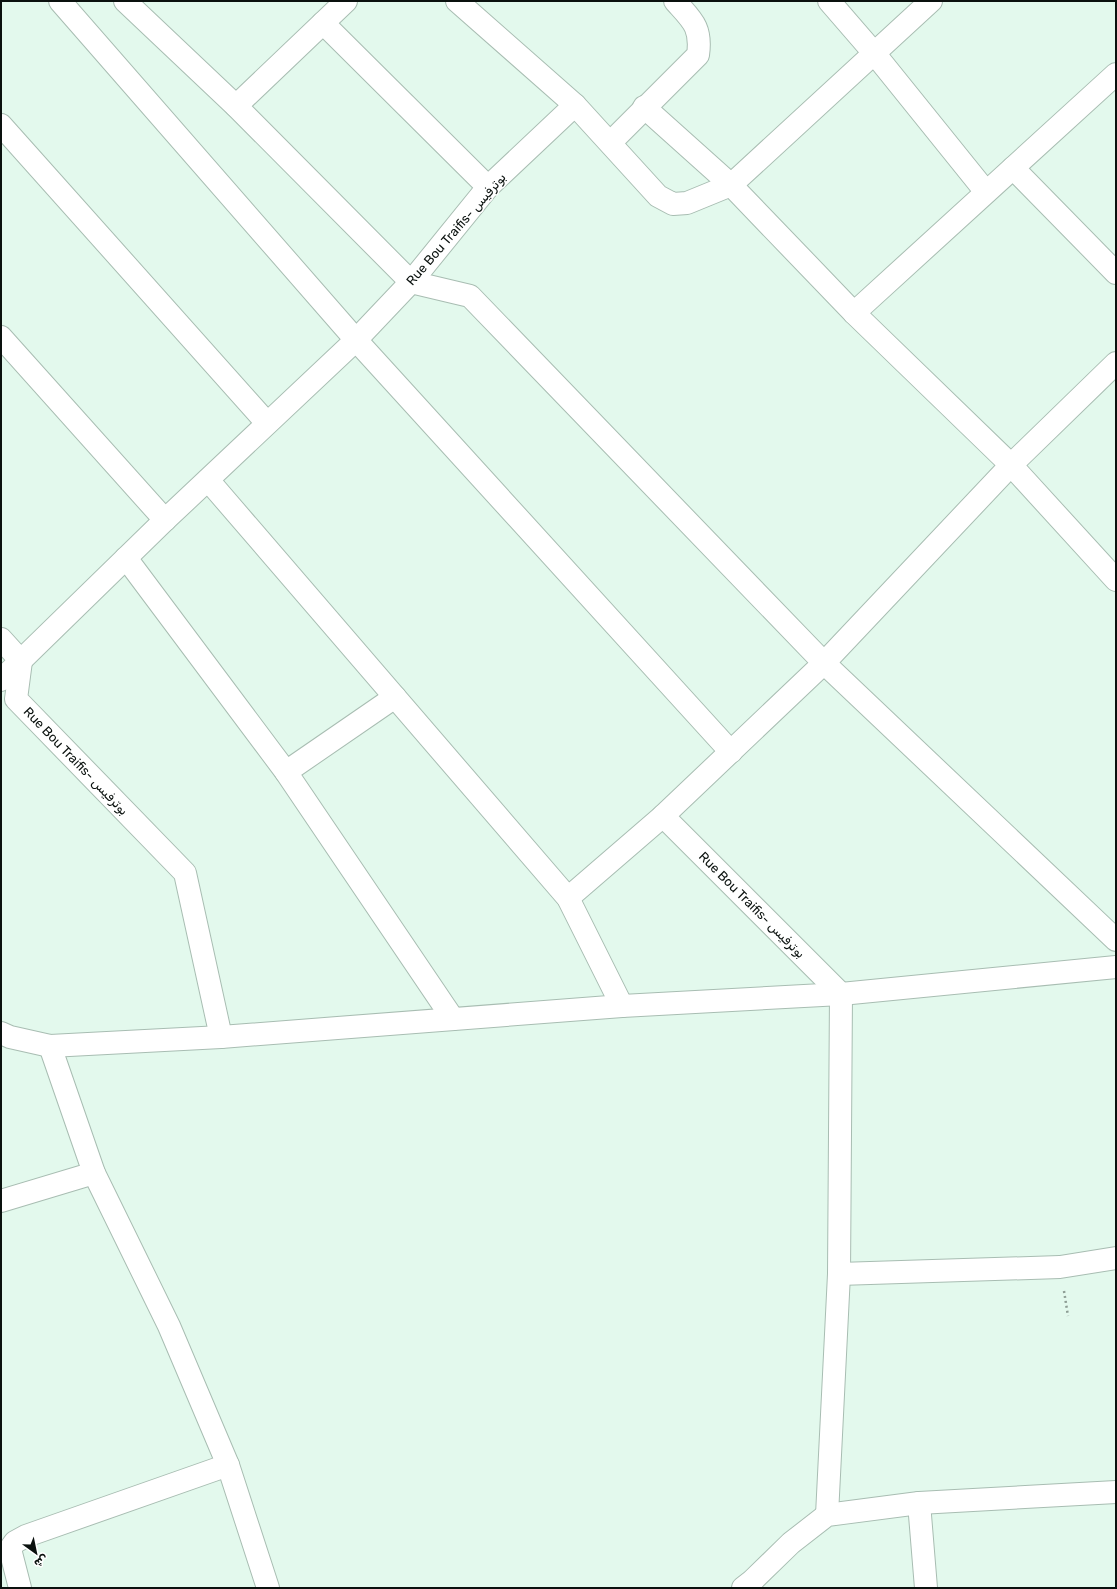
<svg xmlns="http://www.w3.org/2000/svg" width="1117" height="1589" viewBox="0 0 1117 1589" font-family="Rubik,Vazirmatn,sans-serif">
<style>
.lines{fill:none;stroke-linecap:round;stroke-linejoin:round}
.street-casing{stroke:#a8bdb2;stroke-width:24}
.path{stroke:#8d9d94;stroke-width:2.5;stroke-dasharray:2 3;stroke-linecap:butt}
.street{stroke:#fff;stroke-width:22}
.labels{text-anchor:middle;dominant-baseline:central;stroke-width:3;stroke-linejoin:round;paint-order:stroke}
.street-label{font-size:13px;fill:#0a110e;stroke:#fff}
</style>
<rect width="100%" height="100%" fill="#e3f9ed"/>
<g class="lines">
<g class="street-casing">
<g id="street">
<polyline points="60,1 356,340 731,752"/>
<polyline points="125,1 236,106 411,282 470,296 824,663 1116,940"/>
<polyline points="457,1 575,105 658,196 673,204 687,203 731,185 931,1"/>
<polyline points="829,1 874,53 986,192"/>
<polyline points="323,23 488,187"/>
<polyline points="236,106 346,1"/>
<polyline points="644,107 731,185 854,313 1011,465 1116,580"/>
<polyline points="1,125 267,423"/>
<path d="M611 142 698 55C702 27 692 20 675 1"/>
<polyline points="1013,168 1116,273"/>
<polyline points="854,313 1116,74"/>
<polyline points="1,337 165,520"/>
<polyline points="208,480 568,898 622,1006"/>
<polyline points="126,558 286,772 395,697"/>
<polyline points="1,639 21,661"/>
<polyline points="21,661 16,699 185,873 221,1037"/>
<polyline points="1,680 165,520 356,340 411,282 488,187 575,105"/>
<polyline points="286,772 453,1019"/>
<polyline points="663,816 841,994 839,1274 827,1515"/>
<polyline points="568,898 663,816 824,663 1011,465 1116,363"/>
<polyline points="1,1033 10,1037 50,1046 221,1037 622,1006 841,994 1116,967"/>
<polyline points="94,1173 169,1326 228,1465 268,1588"/>
<polyline points="1,1201 94,1173 50,1046"/>
<polyline points="839,1274 1060,1267 1116,1258"/>
<polyline points="919,1503 926,1588"/>
<polyline points="20,1588 10,1549 15,1542 26,1536 228,1465"/>
<polyline points="743,1588 752,1581 791,1543 827,1515 919,1503 1116,1492"/>
</g>
</g>
<polyline class="path" points="1064,1291 1068,1316"/>
<use href="#street" class="street"/>
</g>
<g class="labels">
<g class="street-label">
<text transform="translate(456 229) rotate(-49)">Rue Bou Traifis- بوترفيس</text>
<text transform="translate(76 761) rotate(46)">Rue Bou Traifis- بوترفيس</text>
<text transform="translate(752 905) rotate(45)">Rue Bou Traifis- بوترفيس</text>
</g>
</g>
<rect width="1117" height="1589" fill="none" stroke="#0a110e" stroke-width="4"/>
<g transform="translate(36 1553) rotate(147)" stroke="#ffffff" stroke-width="3" paint-order="stroke">
<path d="M0-3L7 15L0 10L-7 15Z" fill="#0a110e"/>
<text y="-6" font-size="11" font-weight="bold" text-anchor="middle" fill="#0a110e">ش</text>
</g>
</svg>
